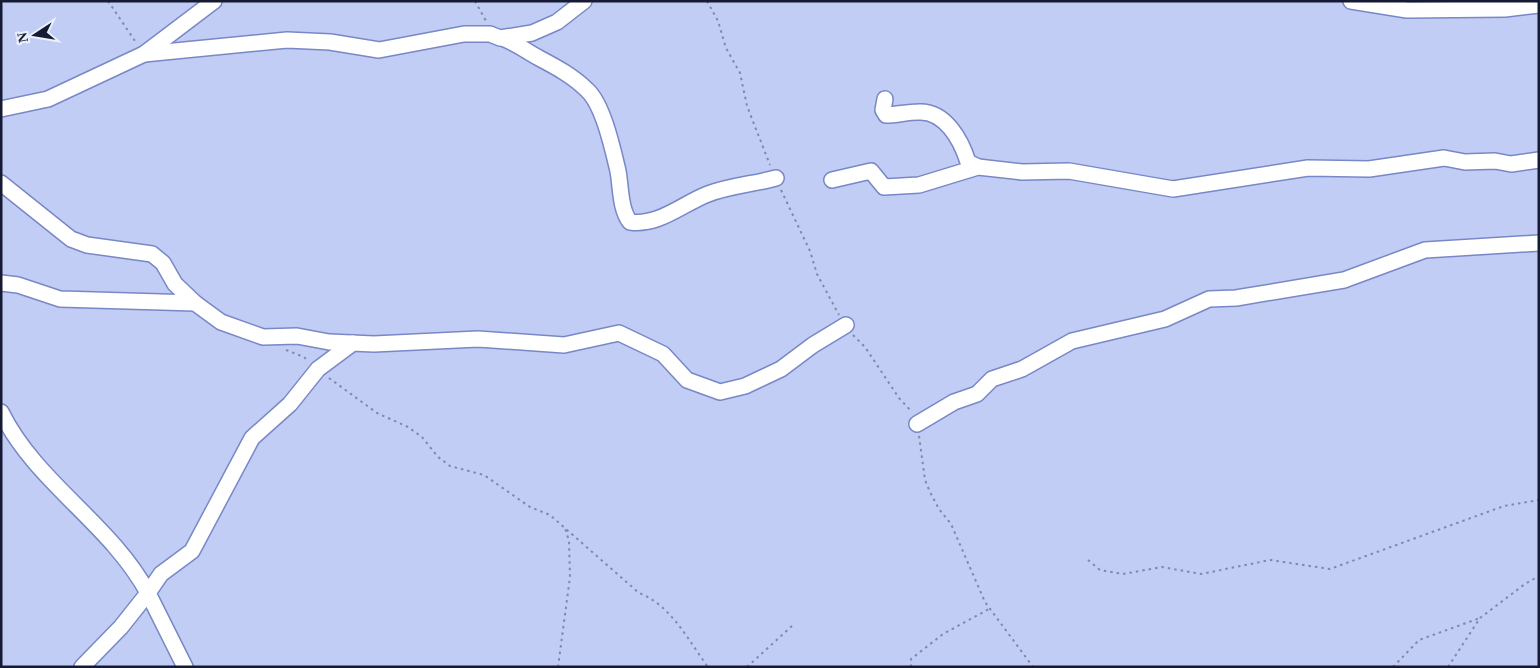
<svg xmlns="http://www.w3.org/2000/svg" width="1540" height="668" viewBox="0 0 1540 668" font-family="'Times New Roman',serif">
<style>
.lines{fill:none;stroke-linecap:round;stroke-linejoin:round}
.minor-casing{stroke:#7888c7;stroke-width:18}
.path{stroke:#8089ab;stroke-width:2;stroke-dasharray:2.5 4;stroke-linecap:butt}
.minor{stroke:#fff;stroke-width:15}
</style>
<rect width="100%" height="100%" fill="#c1cdf5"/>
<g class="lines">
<g class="minor-casing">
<g id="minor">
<polyline points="1351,1 1407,10 1505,9 1539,5"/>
<path d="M502 38C516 43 526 51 539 58 556 67 573 76 587 90 603 104 613 150 618 171 621 188 620 209 630 222 659 226 682 204 708 194 729 186 754 184 776 178"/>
<polyline points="144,54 287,40 330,42 379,50 464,34 490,34 500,38 532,33 557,22 584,1"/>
<path d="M885 99 883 110 886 115C897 115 907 112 918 112 945 110 961 140 968 162L978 167"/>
<polyline points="1,109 48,99 144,54 214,1"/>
<polyline points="832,180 871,171 884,187 919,185 978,167 1022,172 1069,171 1173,189 1308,168 1369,169 1444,158 1465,162 1495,161 1511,164 1539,160"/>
<polyline points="1,183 71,239 87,245 152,254 163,263 175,284 195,303 221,322 263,337 297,336 329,342 374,344 478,339 564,345 619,333 663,354 687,380 720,392 745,386 781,369 813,345 846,325"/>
<polyline points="1,283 18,285 60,299 195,303"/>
<path d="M1 412C36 483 110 523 148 593L121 627 82 667"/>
<polyline points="917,424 954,402 977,394 992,379 1022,369 1072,341 1165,319 1209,299 1236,298 1344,280 1425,250 1539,243"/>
<polyline points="185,667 148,593 161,574 192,551 252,438 290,404 318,369 353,343"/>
</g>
</g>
<g class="path">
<polyline points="108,1 137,44"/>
<polyline points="475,1 486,21"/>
<polyline points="707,1 718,21 726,48 740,73 747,106 770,165"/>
<polyline points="781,190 810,251 817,274 839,315"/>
<polyline points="853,335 865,347 899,398 912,412"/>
<polyline points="286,350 304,357 308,361"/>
<path d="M329 378 377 413 408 427 422 437 438 457 450 466 484 475 530 507 550 515 639 593C671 605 688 640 708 667"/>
<polyline points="919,436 925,480 930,492 939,509 951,524 985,602 1033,667"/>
<polyline points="1088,560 1100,570 1123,574 1162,567 1201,574 1270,560 1330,569 1504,506 1539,500"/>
<polyline points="558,667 570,577 569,541 565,528"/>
<polyline points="747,667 792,626"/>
<polyline points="911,667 911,659 943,634 989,609"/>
<polyline points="1393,667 1419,640 1480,618"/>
<polyline points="1448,667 1480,618 1525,584 1539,576"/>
</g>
<use href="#minor" class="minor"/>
</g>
<rect width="1540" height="668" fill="none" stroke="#161b34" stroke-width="5"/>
<g transform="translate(35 35) rotate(258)" stroke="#eaeffc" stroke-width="4" paint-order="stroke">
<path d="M0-4L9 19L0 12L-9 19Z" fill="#161b34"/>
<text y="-8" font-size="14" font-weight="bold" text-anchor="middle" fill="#161b34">N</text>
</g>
</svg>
